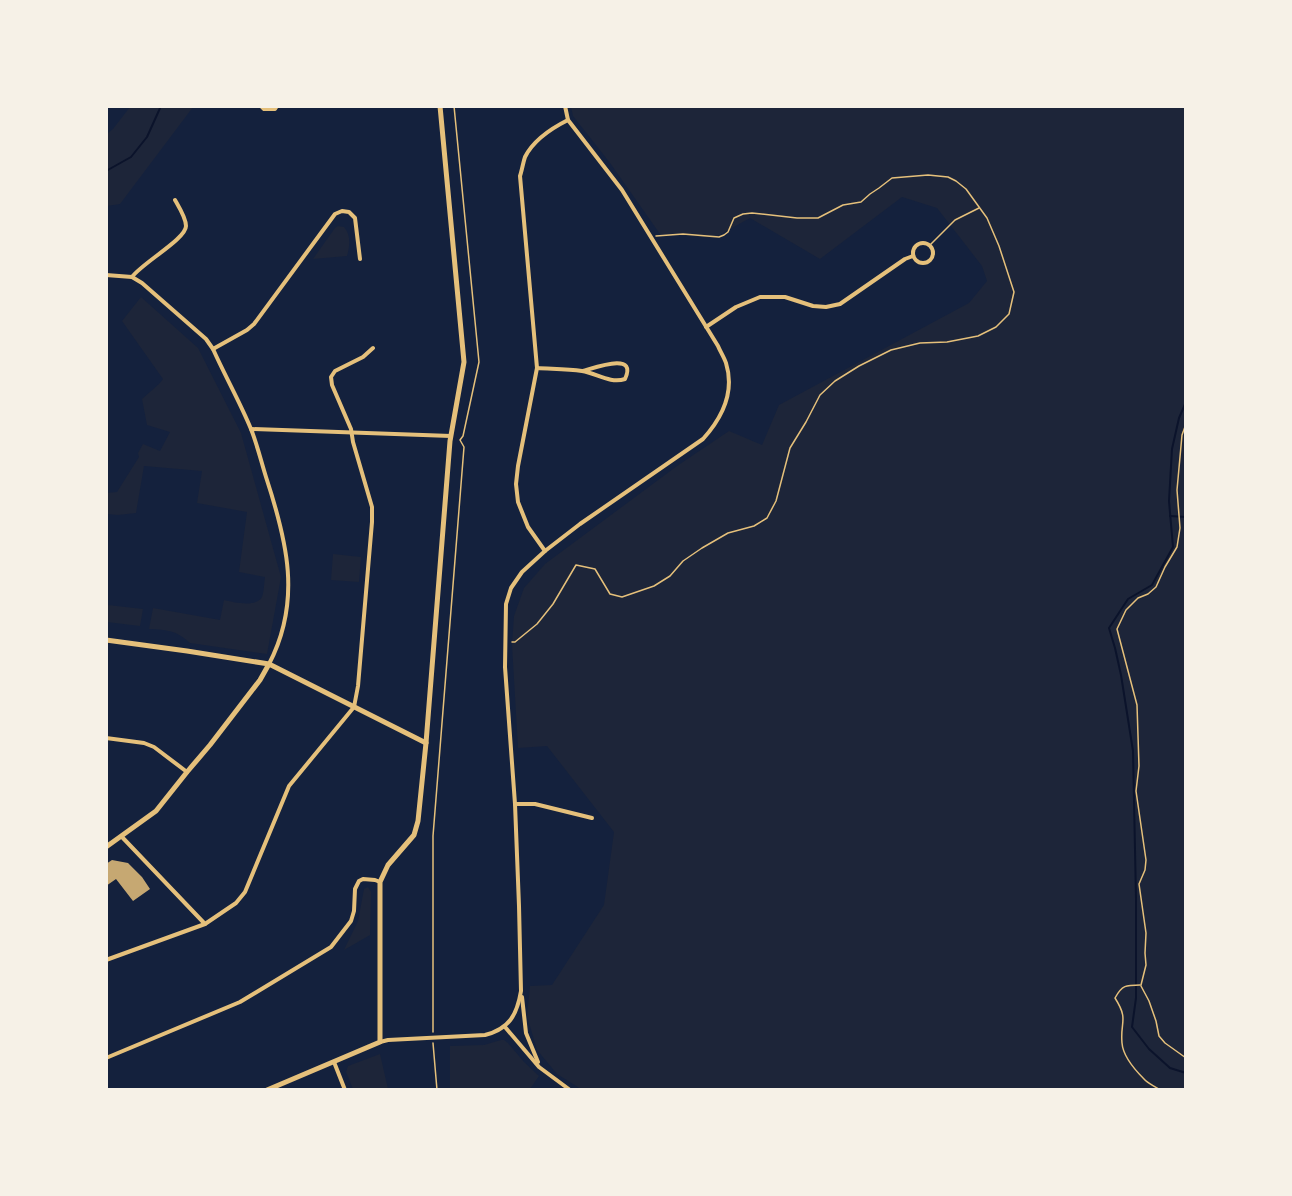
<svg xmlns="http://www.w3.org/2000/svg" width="1292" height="1196" viewBox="0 0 1292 1196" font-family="Figtree,sans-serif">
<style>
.green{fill:#1d2539}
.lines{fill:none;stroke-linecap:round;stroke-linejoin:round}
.stream{stroke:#0b132b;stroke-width:2}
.building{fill:#c6a872}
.path{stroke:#e5c07b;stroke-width:1.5}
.minor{stroke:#e5c07b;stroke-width:4}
.tertiary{stroke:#e5c07b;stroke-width:5}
</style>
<rect width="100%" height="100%" fill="#14213d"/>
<g class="green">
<polygon points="130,107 193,107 120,204 107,206 107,134 113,129"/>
<polygon points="571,107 1185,107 1185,1089 581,1089 557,1074 537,1050 527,1016 530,986 552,985 604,905 614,832 547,746 518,748 512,645 514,616 524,588 545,564 677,466 729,431 762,445 779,405 969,303 987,281 982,266 937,208 902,197 820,259 750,218 714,238 660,234 610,163 573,116"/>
<path d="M338 226 344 227C351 235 350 246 347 256L313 259 335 228Z"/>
<path d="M141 297 198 348 241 433 281 577 267 654 190 643C176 630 167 630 149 629L153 608 220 620 224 600C233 602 256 608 262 597 264 592 264 583 265 577L239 572 247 512 197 503 202 471 144 466 136 513 118 515 107 514V493L117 492 139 457 138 453 143 444 160 451 170 432 147 425 142 399 159 384 163 379 122 321Z"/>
<polygon points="333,554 361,557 359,582 331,580"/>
<polygon points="108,605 143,609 140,626 107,622"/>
<polygon points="368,887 371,892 370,935 344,950 358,921 364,889"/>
<polygon points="501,1040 504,1040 508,1043 524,1062 539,1076 530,1089 450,1089 450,1046 484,1045"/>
<polygon points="380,1054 388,1089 353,1089 346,1072 348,1066"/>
</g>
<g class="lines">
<g class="stream">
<polyline points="106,171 131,157 147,137 161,106"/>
<polyline points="1186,402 1179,418 1172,449 1169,501 1173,547 1152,585 1128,599 1109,628 1115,648 1121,675 1133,751 1136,898 1136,998 1132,1027 1149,1049 1170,1068 1186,1073"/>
<polyline points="1170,516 1186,517"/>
</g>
</g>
<polygon class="building" points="112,860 128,863 142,877 150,889 133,901 116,879 106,886 106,864"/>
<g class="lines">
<g class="path">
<polyline points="930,245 955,220 979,208"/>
<polyline points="512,642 515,642 537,624 553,604 576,565 595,569 610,594 622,597 654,586 670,576 683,561 702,548 728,533 754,526 767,518 776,501 790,448 806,422 820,395 835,381 859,366 891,350 920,343 947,342 978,336 996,327 1009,314 1014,292 999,246 987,218 966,189 956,181 948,177 928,175 892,178 879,188 870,194 861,202 843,205 818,218 797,218 752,213 743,214 734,218 728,232 724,235 719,237 683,234 656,236"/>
<path d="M1140 985C1126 985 1122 985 1115 998 1129 1020 1120 1021 1122 1043 1123 1057 1135 1070 1144 1079 1148 1084 1155 1086 1160 1090"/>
<polyline points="1141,985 1146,965 1145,953 1146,933 1139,884 1145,870 1146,860 1136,791 1139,766 1137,705 1117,629 1126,610 1138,598 1148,594 1156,587 1165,567 1177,547 1180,528 1177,490 1182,435 1186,424"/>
<polyline points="1141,986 1149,1001 1156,1021 1159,1036 1165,1043 1186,1058"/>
<polyline points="433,1032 433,836 464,447 460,440 463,436 479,362 454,106"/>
<polyline points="433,1043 437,1090"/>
</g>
<g class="minor">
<polyline points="261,106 264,109 275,109 277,106"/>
<circle cx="923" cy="253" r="10"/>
<path d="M106 275 132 277 142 283 206 339 213 349C225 376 240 402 251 429 257 444 261 461 266 477 287 541 302 601 269 664"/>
<path d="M132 277C142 263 186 239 186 226 186 218 179 207 175 200"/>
<polyline points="706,327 736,307 760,297 785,297 813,306 826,307 840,304 905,259 913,256"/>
<polyline points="213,349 247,330 254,324 335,214 342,211 349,212 355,218 360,259"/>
<path d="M537 368C552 369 567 369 582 371 596 373 610 384 625 379 638 351 594 368 583 371"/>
<polyline points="251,429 451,436"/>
<path d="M545 551 528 527 518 502 516 484 518 466 537 368 520 176C522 170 523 163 525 157 533 141 552 128 568 120"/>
<polyline points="106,738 144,743 154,747 187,772"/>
<polyline points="515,804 535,804 592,818"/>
<polyline points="122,837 205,924"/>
<polyline points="106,960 205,924 236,903 245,892 289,786 354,707 358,686 372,522 372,507 353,442 351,429 332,385 331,377 335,371 363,357 373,348"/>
<polyline points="522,997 526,1033 538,1062"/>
<polyline points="505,1027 539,1067 570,1090"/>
<path d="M380 1042 388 1040 485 1035C509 1029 517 1015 521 991L519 906 515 804 505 667 506 604 511 588 522 572 545 551 580 524 703 439C722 418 735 392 726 363 724 357 720 351 718 346L622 190 568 120 565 106"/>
<polyline points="106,1058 240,1002 331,947 351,921 354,911 355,889 359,881 363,879 375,880 380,882"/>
<polyline points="334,1062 345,1090"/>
<polyline points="106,1089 107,1090"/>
</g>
<g class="tertiary">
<polyline points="106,640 187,651 269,664 426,743"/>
<polyline points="106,847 156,811 187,772 210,745 260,680 269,664"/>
<polyline points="267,1090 380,1042 380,882 388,865 414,835 418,821 426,743 450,441 464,362 440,106"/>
</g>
</g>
<rect width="1292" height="1196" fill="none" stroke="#f6f1e7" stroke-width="216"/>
</svg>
